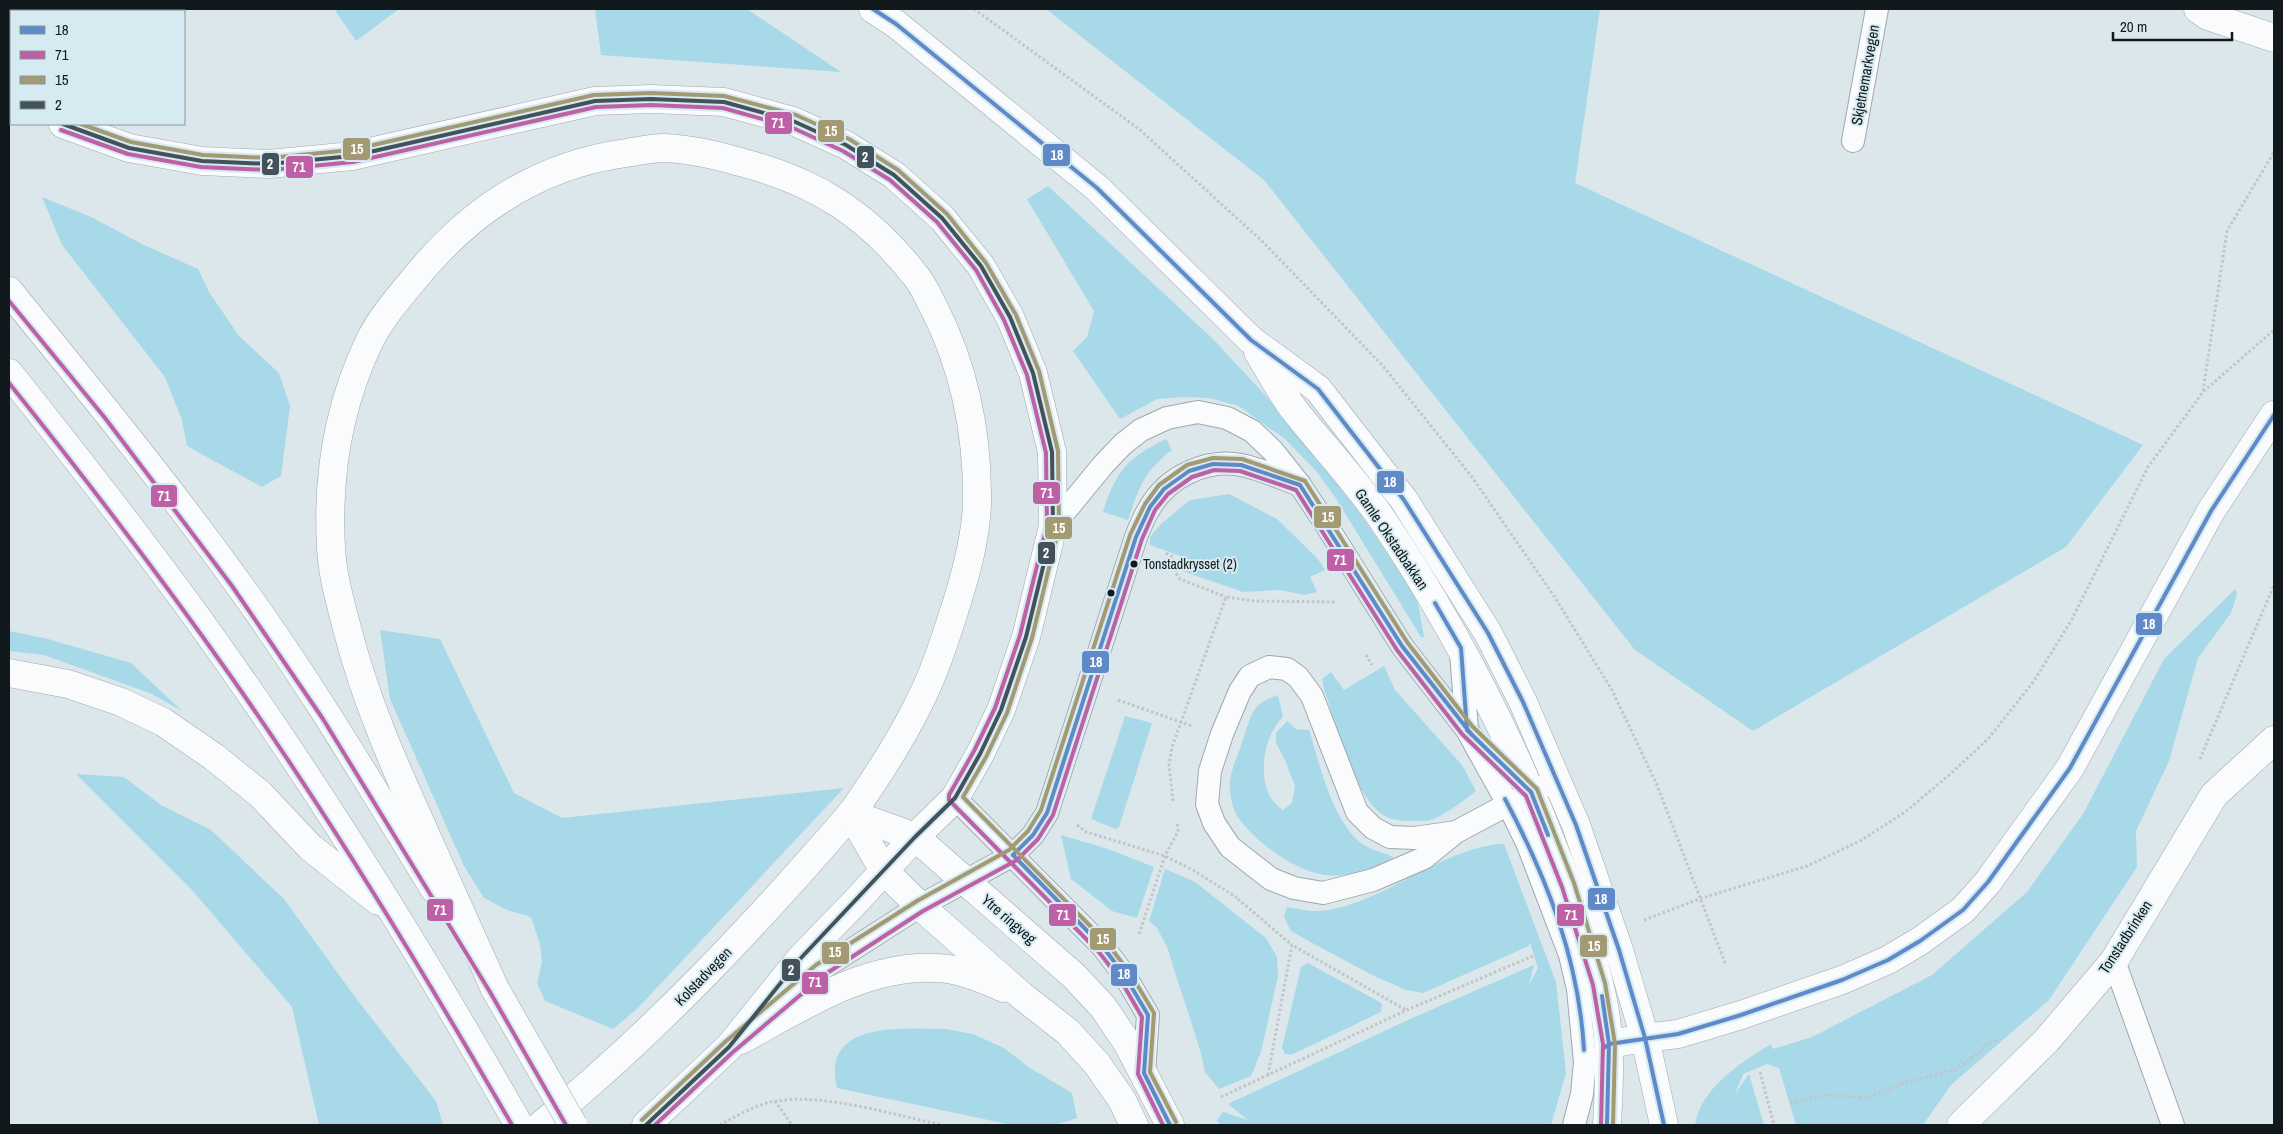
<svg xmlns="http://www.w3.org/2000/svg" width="2283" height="1134" viewBox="0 0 2283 1134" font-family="'Archivo Narrow',sans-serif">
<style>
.green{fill:#a7d9e9}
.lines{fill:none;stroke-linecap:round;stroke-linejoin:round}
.service-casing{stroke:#a0a8ab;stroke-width:24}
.minor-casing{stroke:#a0a8ab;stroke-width:29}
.tertiary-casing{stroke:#a0a8ab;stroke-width:29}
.secondary-casing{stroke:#a0a8ab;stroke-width:29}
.trunk-casing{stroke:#a0a8ab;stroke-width:29}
.path{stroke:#c2c5c6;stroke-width:3;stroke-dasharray:2.5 2.5;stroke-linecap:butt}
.service{stroke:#fafbfc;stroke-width:22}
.minor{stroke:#fafbfc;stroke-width:28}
.tertiary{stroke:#fafbfc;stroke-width:28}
.secondary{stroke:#fafbfc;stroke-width:28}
.trunk{stroke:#fafbfc;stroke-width:28}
.trunk-bridge-casing{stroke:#a0a8ab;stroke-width:29;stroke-linecap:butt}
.trunk-bridge{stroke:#fafbfc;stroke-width:28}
.bus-1-casing{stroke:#d6eaf1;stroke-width:8}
.bus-2-casing{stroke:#d6eaf1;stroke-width:8}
.bus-3-casing{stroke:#d6eaf1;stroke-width:8}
.bus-4-casing{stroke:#d6eaf1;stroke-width:8}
.bus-1{stroke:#5f8ac7;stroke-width:4}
.bus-2{stroke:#bd60a5;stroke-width:4}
.bus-3{stroke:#a39972;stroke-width:4}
.bus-4{stroke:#43525a;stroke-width:4}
.bus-dot{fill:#12191c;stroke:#d6eaf1;stroke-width:2}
.labels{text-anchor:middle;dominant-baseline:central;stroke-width:4;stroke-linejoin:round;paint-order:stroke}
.bus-label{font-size:14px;fill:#12191c;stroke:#d6eaf1;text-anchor:start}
.street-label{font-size:15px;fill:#12191c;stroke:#d6eaf1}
.line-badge{stroke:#d6eaf1;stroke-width:2}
.badge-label{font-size:14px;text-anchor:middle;font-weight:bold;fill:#fff}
</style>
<rect width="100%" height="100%" fill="#dce7eb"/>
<g class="green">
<polygon points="334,9 399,9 356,41"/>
<polygon points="595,9 747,9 841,72 601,55"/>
<polygon points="1046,9 1600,9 1575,183 2143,445 2066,547 1753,731 1635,650 1264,180"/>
<polygon points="1048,186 1213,339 1266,396 1309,447 1359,512 1409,585 1418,603 1424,637 1421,637 1335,497 1316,471 1285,439 1262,423 1239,406 1209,398 1183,397 1157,399 1120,419 1073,351 1087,337 1094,311 1027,199"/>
<polygon points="42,197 91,217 144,245 198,269 209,292 239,336 279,373 290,406 281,476 262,487 187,446 182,420 165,377 62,245"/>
<path d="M1166 439 1172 450C1144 471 1139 488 1128 520L1103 512C1116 470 1128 458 1166 439Z"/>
<polygon points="1229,494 1277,519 1318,559 1325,570 1310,577 1317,592 1305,595 1279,590 1243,592 1182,571 1180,556 1150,545 1150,537 1161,524 1190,500"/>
<path d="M2235 589 2237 594 2231 613 2198 658 2169 761 2136 831 2137 867 2049 1000 1951 1085 1923 1125H1796L1779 1068 1767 1064 1743 1074 1735 1094 1749 1074 1764 1125H1695C1701 1087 1741 1063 1771 1044L1773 1049 1812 1037 1932 975 2027 892 2083 814 2164 659Z"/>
<polygon points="380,630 440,639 514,793 562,818 844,788 637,1009 613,1029 545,1001 537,983 542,962 540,944 531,917 507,910 484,898 464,866 390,699"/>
<polygon points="9,631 48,639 131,663 182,711 152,694 44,655 9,651"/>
<path d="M1384 666 1395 690 1462 765 1476 791C1463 801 1449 812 1434 819 1427 821 1418 821 1411 821 1403 821 1392 820 1385 816 1354 799 1336 722 1324 689L1322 679 1331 672 1344 690Z"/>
<path d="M1278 695 1283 717C1261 737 1254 793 1283 810L1292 803 1295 786 1284 758 1276 743V733L1287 721 1296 729 1309 730C1320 765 1332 820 1361 843 1370 850 1384 853 1394 857 1373 869 1350 878 1325 875 1296 872 1254 841 1238 817 1233 810 1231 799 1230 791 1228 774 1238 756 1243 740 1252 714 1251 704 1278 695Z"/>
<polygon points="1125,716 1152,723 1119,827 1116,829 1091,819"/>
<polygon points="76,774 124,777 161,805 211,830 284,899 355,997 436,1101 443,1125 319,1125 292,1007 192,890"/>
<polygon points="1061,835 1108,849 1154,867 1137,918 1112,911 1071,879"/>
<path d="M1504 844 1556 982 1566 1073 1551 1125H1220L1217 1120 1223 1112 1248 1120 1228 1104 1410 1019 1534 965 1529 985 1538 968 1530 942 1529 946 1423 993 1406 990 1372 975 1316 945 1291 931 1284 917 1287 907C1295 908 1302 910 1310 911 1372 914 1439 846 1504 844Z"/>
<polygon points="1165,869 1195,882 1266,938 1277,957 1278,976 1261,1052 1251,1076 1219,1089 1205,1072 1201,1053 1167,947 1157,928 1149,921"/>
<polygon points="1308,963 1376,1000 1382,1004 1381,1012 1291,1055 1285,1054 1282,1048 1301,967"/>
<path d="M946 1029 973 1034 1004 1048 1030 1068 1072 1093 1077 1118 1055 1125H1012L837 1088C821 1020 902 1029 946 1029Z"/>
</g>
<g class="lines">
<g class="service-casing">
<g id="service">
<polyline points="1853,141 1877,9"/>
<polyline points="1053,526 1103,465 1123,444 1141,430 1167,418 1198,412 1227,418 1252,431 1273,451 1300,485 1325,523 1402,646 1467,730 1508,804 1528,845 1570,955 1578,989 1585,1062 1582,1094 1574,1125"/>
<polyline points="1461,653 1467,730 1469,732"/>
<polyline points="955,798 1103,947 1125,976 1148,1015 1144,1073"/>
<polyline points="1456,832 1415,838 1390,837 1373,828 1357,812 1312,696 1298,677 1287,669 1269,667 1250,676 1240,691 1222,734 1210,771 1207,804 1214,823 1230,847 1271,879 1294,888 1323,893 1373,880 1424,858 1456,832 1531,792 1557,780"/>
<polyline points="2114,961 2173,1125"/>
<path d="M762 1019 820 970 920 906 1013 855 1033 835 1047 813 1136 537C1140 527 1144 517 1149 509 1167 477 1206 458 1241 465 1261 469 1281 478 1300 485"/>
</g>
</g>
<g class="minor-casing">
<g id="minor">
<polyline points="2198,9 2208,16 2274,38"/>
<polyline points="1609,1044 1645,1038"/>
<polyline points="1961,1125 2047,1040 2114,961 2214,795 2274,740"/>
</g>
</g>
<g class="tertiary-casing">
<polyline id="tertiary" points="1645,1038 1678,1034 1741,1015 1842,980 1888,960 1920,941 1963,910 1988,882 2070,768 2211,511 2274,415"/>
</g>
<g class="secondary-casing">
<g id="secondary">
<polyline points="873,9 896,24 1097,188 1251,340 1318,389 1404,500 1488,633 1523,702 1576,825 1619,950 1645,1038 1664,1125"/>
<path d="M1258 352C1270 371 1281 393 1295 411 1323 446 1354 479 1380 516 1454 625 1514 743 1561 867 1578 914 1597 963 1605 1012 1611 1050 1609 1088 1607 1125"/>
<polyline points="851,814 915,837 1074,976 1103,1007 1128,1044 1170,1125"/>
<polyline points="851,814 884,871 920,906 1022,996 1068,1032 1097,1064 1122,1100 1134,1125"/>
<path d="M741 1040C800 1008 867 963 938 968 960 969 984 979 1004 988"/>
<path d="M541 1125C655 1032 755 925 851 814"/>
<polyline points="646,1125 729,1047 800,959 858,899 915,837"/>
</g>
</g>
<g class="trunk-casing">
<g id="trunk">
<polyline points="9,97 11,98"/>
<polyline points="63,124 129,148 202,161 269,164 352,156 595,101 651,99 724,102 793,121 846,145 894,175 942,218 981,266 1010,317 1033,373 1052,452 1053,526 1026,637 1001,710 980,754 955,798 915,837"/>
<path d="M9 291C87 387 165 482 237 582 309 681 371 786 435 890"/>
<path d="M9 373C72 452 134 531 193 612 312 776 419 949 519 1125"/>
<polyline points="9,673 68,684 121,702 163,722 214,757 260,794 310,847 378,901"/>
<path d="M495 989C470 933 445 877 420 822 392 760 365 698 348 632 341 605 332 575 331 547 327 476 339 404 370 340 381 318 399 297 415 278 470 210 538 165 626 153 638 151 652 148 664 148 689 149 716 155 740 162 815 181 867 214 915 275 923 284 928 297 934 308 965 369 978 436 977 504 976 536 967 569 958 599 946 636 935 673 917 707 898 745 875 780 851 814"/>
</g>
</g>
<g class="path">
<polyline points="974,9 1139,129 1262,241 1383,366 1472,477 1554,596 1612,690 1657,785 1725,963"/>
<polyline points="2203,391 2227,231 2274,152"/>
<polyline points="1166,553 1173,557 1175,572 1180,579 1226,597"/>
<polyline points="1366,655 1372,665"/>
<polyline points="1118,700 1192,726"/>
<polyline points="2200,759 2274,585"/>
<polyline points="1173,801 1169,765 1172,747 1226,597 1253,601 1336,602"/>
<polyline points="1077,825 1086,832 1165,856 1193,870 1239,899"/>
<polyline points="1238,899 1292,945"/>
<polyline points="1644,920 1702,898 1807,866 1862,840 1905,812 1947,777 1988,739 2034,681 2072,619 2148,467 2203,392 2274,330"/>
<polyline points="1139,934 1165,856 1178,831 1177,822"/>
<polyline points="1760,1072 1774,1125"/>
<polyline points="1268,1075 1292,945 1406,1010"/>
<polyline points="1221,1097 1407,1010 1535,955"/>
<polyline points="775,1101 792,1125"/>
<polyline points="1790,1103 1826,1095 1867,1098 1907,1082 1956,1069 1971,1059 1988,1043 1998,1039"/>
<path d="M720 1125C737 1116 756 1104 776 1101 824 1093 894 1115 942 1125"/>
</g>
<use href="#service" class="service"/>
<use href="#minor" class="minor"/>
<use href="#tertiary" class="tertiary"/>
<use href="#secondary" class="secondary"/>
<use href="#trunk" class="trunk"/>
<g class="trunk-bridge-casing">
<polyline id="trunk-bridge" points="495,989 573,1125"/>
</g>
<use href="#trunk-bridge" class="trunk-bridge"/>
<g class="bus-1-casing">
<g id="bus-1">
<polyline points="873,9 896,24 1097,188 1251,340 1318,389 1404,500 1488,633 1523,702 1576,825 1619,950 1645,1038 1664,1125"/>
<polyline points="1435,603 1461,648 1467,730 1531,792 1548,835"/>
<path d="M1505 799C1547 878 1579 960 1584 1050"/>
<polyline points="1013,855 1033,835 1047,813 1136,537 1150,507 1164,489 1189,471 1213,464 1241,465 1300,485 1402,646 1472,735"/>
<polyline points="1013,855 1103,947 1125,976 1148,1015 1144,1073 1170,1125"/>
<polyline points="1602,996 1609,1044 1607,1125"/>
<polyline points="1604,1048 1609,1044 1678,1034 1741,1015 1842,980 1888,960 1920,941 1963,910 1988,882 2070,768 2211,511 2274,415"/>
</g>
</g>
<g class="bus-2-casing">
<g id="bus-2">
<polyline points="61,130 128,154 201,167 270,170 353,162 596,107 651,105 723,108 791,127 843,151 890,180 937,222 976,270 1004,320 1027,375 1046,453 1047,525 1020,635 995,708 974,751 949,795 949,800 1098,951 1120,979 1142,1017 1138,1074 1163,1125"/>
<polyline points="9,301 105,418 232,586 323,719 490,992 566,1125"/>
<path d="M9 383C86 479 161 577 232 678 333 822 424 973 512 1125"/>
<polyline points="655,1125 733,1052 824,975 923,911 1017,860 1038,839 1053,815 1142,539 1155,510 1168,494 1192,477 1214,470 1240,471 1296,490 1397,650 1462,734 1526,796 1562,887 1593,985 1603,1044 1601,1125"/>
</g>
</g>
<g class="bus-3-casing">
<g id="bus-3">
<polyline points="81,124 131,142 203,155 269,158 351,150 594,95 651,93 724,96 796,115 849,139 898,170 947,214 986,263 1016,315 1039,371 1058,451 1059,527 1032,638 1007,713 986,757 963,797 1107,943 1130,973 1154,1013 1150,1072 1176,1122"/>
<polyline points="642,1120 725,1042 816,965 917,901 1009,850 1028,831 1041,810 1130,535 1145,504 1159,485 1187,465 1213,458 1242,459 1305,481 1407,642 1472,726 1537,789 1574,883 1605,983 1615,1044 1613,1125"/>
</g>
</g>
<g class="bus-4-casing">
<polyline id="bus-4" points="63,124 129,148 202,161 269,164 352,156 595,101 651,99 724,102 793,121 846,145 894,175 942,218 981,266 1010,317 1033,373 1052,452 1053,526 1026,637 1001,710 980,754 955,798 915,837 800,959 729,1047 646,1125"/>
</g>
<use href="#bus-1" class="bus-1"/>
<use href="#bus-2" class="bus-2"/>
<use href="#bus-3" class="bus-3"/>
<use href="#bus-4" class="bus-4"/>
</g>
<g class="bus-dot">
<circle cx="1134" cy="564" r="4.5"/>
<circle cx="1111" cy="593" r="4.5"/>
</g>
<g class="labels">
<g class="bus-label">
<text x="1143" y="564">Tonstadkrysset (2)</text>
</g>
<g class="street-label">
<text transform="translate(1865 75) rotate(-80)">Skjetnemarkvegen</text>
<text transform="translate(1392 539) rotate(56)">Gamle Okstadbakkan</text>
<text transform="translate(1009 919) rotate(41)">Ytre ringveg</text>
<text transform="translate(2125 937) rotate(-57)">Tonstadbrinken</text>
<text transform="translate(703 976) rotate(-46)">Kolstadvegen</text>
</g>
</g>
<g class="line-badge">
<rect x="764" y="111" width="29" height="24" rx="5" fill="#bd60a5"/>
<rect x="817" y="119" width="28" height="24" rx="5" fill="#a39972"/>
<rect x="342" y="137" width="29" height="24" rx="5" fill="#a39972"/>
<rect x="1042" y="143" width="29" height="24" rx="5" fill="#5f8ac7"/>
<rect x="856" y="145" width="19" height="24" rx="5" fill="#43525a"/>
<rect x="261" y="152" width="19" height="24" rx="5" fill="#43525a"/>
<rect x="285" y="155" width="29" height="24" rx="5" fill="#bd60a5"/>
<rect x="1376" y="470" width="29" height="24" rx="5" fill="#5f8ac7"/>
<rect x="1032" y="481" width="29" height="24" rx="5" fill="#bd60a5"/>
<rect x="150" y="484" width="28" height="24" rx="5" fill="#bd60a5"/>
<rect x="1313" y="505" width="29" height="24" rx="5" fill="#a39972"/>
<rect x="1044" y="516" width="29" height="24" rx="5" fill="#a39972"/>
<rect x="1037" y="541" width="19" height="24" rx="5" fill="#43525a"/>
<rect x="1326" y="548" width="29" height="24" rx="5" fill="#bd60a5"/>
<rect x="2135" y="612" width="28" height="24" rx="5" fill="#5f8ac7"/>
<rect x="1081" y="650" width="29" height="24" rx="5" fill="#5f8ac7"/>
<rect x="1587" y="887" width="29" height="24" rx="5" fill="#5f8ac7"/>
<rect x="426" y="898" width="28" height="24" rx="5" fill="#bd60a5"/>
<rect x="1556" y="903" width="29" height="24" rx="5" fill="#bd60a5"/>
<rect x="1048" y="903" width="29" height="24" rx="5" fill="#bd60a5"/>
<rect x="1089" y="927" width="28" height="24" rx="5" fill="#a39972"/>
<rect x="1579" y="934" width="29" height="24" rx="5" fill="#a39972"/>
<rect x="821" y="941" width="29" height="24" rx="5" fill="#a39972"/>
<rect x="781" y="958" width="20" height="24" rx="5" fill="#43525a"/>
<rect x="1110" y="963" width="28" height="24" rx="5" fill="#5f8ac7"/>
<rect x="801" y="971" width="28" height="24" rx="5" fill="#bd60a5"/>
</g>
<g class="badge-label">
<text x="778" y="128">71</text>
<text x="831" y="136">15</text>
<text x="357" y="154">15</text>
<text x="1057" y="160">18</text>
<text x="865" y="162">2</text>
<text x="270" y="169">2</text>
<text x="299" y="172">71</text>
<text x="1390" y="487">18</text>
<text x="1047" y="498">71</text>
<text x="164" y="501">71</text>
<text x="1328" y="522">15</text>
<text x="1059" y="533">15</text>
<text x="1046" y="558">2</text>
<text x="1340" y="565">71</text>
<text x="2149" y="629">18</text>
<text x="1096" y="667">18</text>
<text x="1601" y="904">18</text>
<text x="440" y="915">71</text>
<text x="1571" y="920">71</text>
<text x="1063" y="920">71</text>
<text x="1103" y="944">15</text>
<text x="1594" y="951">15</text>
<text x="835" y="957">15</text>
<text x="791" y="975">2</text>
<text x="1124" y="979">18</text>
<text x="815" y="987">71</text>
</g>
<rect width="2283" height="1134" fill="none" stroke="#12191c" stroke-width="20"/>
<rect x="10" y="10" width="175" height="115" fill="#d6eaf1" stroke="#88969c"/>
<rect x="20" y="26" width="25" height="8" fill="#5f8ac7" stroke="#88969c"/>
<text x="55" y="35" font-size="15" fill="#12191c">18</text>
<rect x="20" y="51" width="25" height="8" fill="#bd60a5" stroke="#88969c"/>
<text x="55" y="60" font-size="15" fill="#12191c">71</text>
<rect x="20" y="76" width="25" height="8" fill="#a39972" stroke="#88969c"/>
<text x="55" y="85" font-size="15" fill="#12191c">15</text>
<rect x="20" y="101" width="25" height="8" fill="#43525a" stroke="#88969c"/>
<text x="55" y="110" font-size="15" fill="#12191c">2</text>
<path d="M2113 32v8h119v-8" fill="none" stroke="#12191c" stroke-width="2.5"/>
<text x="2120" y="32" font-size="15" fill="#12191c" stroke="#d6eaf1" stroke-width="4" paint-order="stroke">20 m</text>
</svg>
